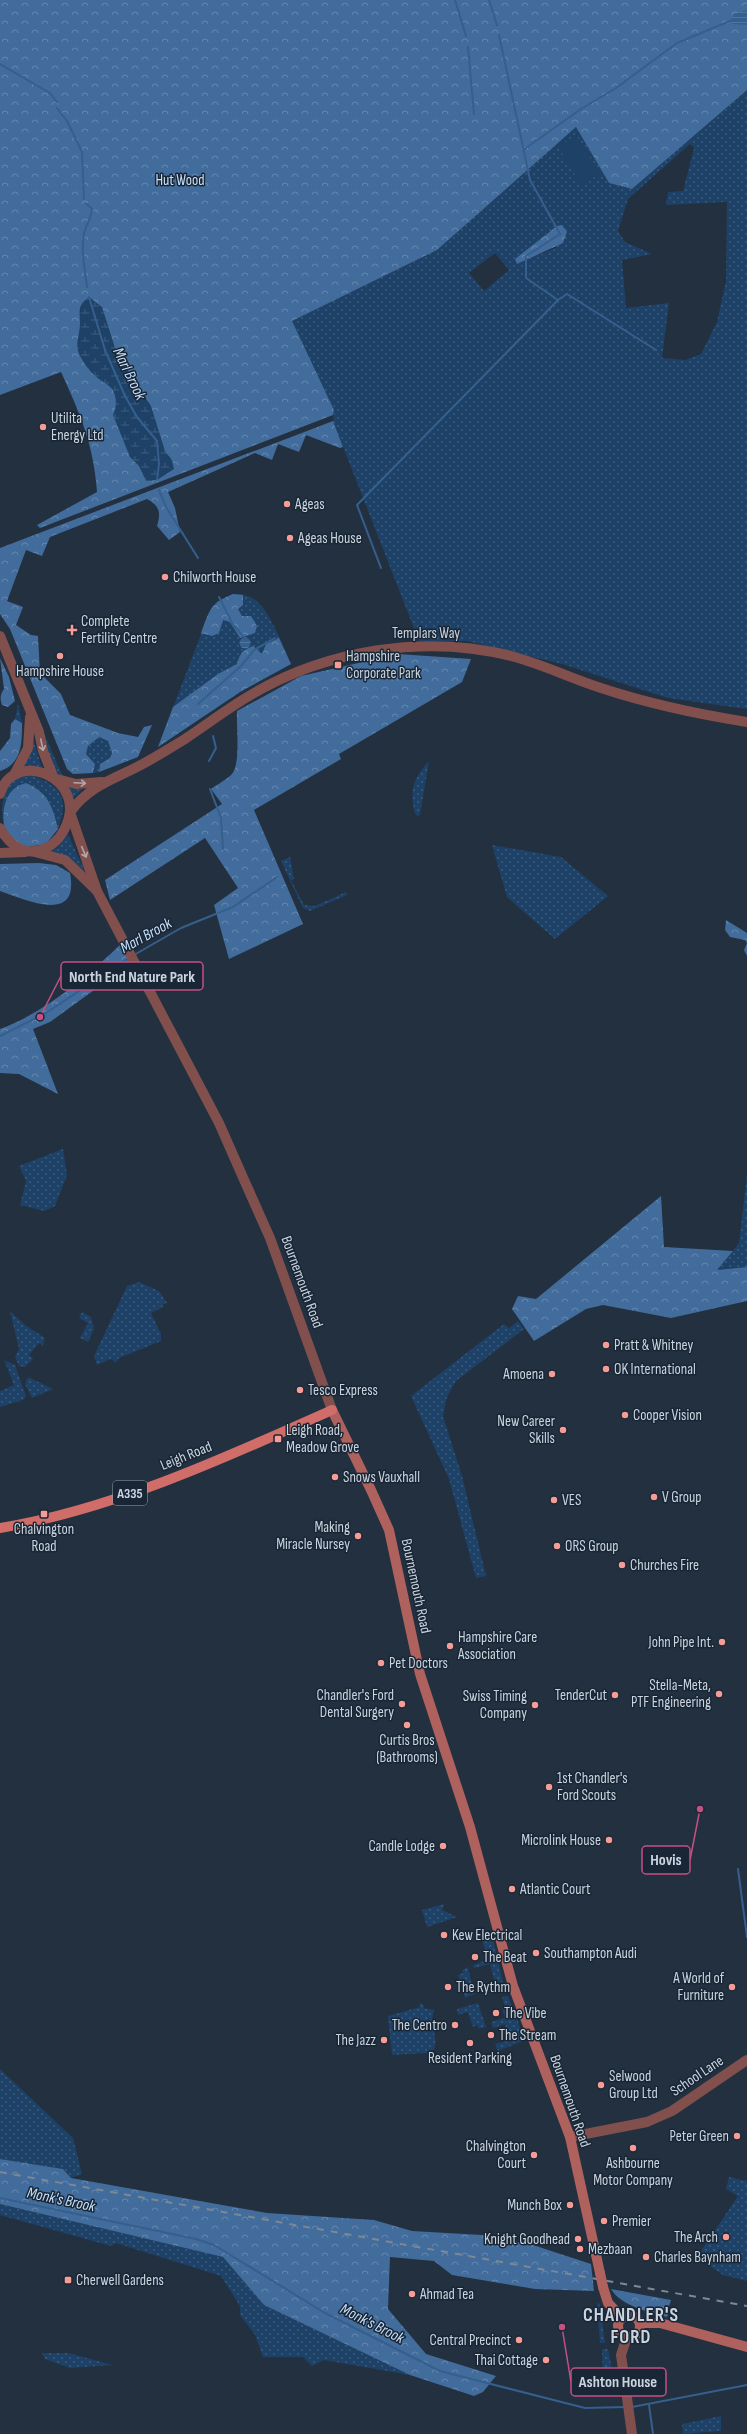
<svg xmlns="http://www.w3.org/2000/svg" width="747" height="2434" viewBox="0 0 747 2434" font-family="'Sofia Sans Condensed',sans-serif">
<style>
.green{fill:url(#green-dots);fill-rule:evenodd}
.forest{fill:url(#forest-crowns)}
.wetland{fill:url(#wetland-marsh)}
.pitch{fill:#1e4167}
.water{fill:url(#water-rules)}
.lines{fill:none;stroke-linecap:round;stroke-linejoin:round}
.stream{stroke:#355f8d;stroke-width:2}
.tertiary{stroke:#81504d;stroke-width:10}
.secondary{stroke:#ae615d;stroke-width:10}
.primary{stroke:#d16d69;stroke-width:10}
.rail{stroke:#7d8895;stroke-width:2;stroke-dasharray:7 7;stroke-linecap:butt}
.secondary-bridge{stroke:#ae615d;stroke-width:10}
.oneway{stroke:#b1a6ab}
.poi-dot{fill:#f59c96;stroke:#182635;stroke-width:1.5}
.labels{text-anchor:middle;dominant-baseline:central;stroke-width:3;stroke-linejoin:round;paint-order:stroke}
.shield{fill:#182635;stroke:#95a0ab;stroke-width:1}
.shield-label{font-size:14px;font-weight:bold;fill:#cbd4de}
.park-label{font-size:15px;fill:#c7e0fc;stroke:#182635}
.poi-label{font-size:15px;fill:#cbd4de;stroke:#182635;text-anchor:start}
.street-label{font-size:15px;fill:#cbd4de;stroke:#182635}
.water-label{font-size:16px;font-style:italic;fill:#c5defa;stroke:#182635}
.district-label{font-size:19px;font-weight:bold;letter-spacing:1px;fill:#cbd4de;stroke:#182635}
.leader{fill:none;stroke:#c55082;stroke-width:1.5}
.callout-dot{fill:#c55082;stroke:#182635;stroke-width:1.5}
.callout{fill:#182635;stroke:#c55082;stroke-width:1.5}
.callout-label{font-size:16px;text-anchor:middle;font-weight:bold;fill:#cbd4de}
</style>
<defs>
<pattern id="green-dots" width="8" height="8" patternUnits="userSpaceOnUse"><rect width="8" height="8" fill="#1e4167"/><path d="M2 2h.1M6 6h.1" fill="none" stroke="#3d5c7c" stroke-width="1.8" stroke-linecap="round"/></pattern>
<pattern id="forest-crowns" width="20" height="18" patternUnits="userSpaceOnUse"><rect width="20" height="18" fill="#426c9b"/><path d="M2 6a3 3 0 1 1 6 0M12 15a3 3 0 1 1 6 0" fill="none" stroke="#6587ad"/></pattern>
<pattern id="wetland-marsh" width="20" height="14" patternUnits="userSpaceOnUse"><rect width="20" height="14" fill="#1e4167"/><path d="M1 5h8M5 5V1M11 12h8M15 12V8" fill="none" stroke="#3d5c7c"/></pattern>
<pattern id="water-rules" width="6" height="5" patternUnits="userSpaceOnUse"><rect width="6" height="5" fill="#355f8d"/><path d="M0 2.5h6" fill="none" stroke="#51759d"/></pattern>
</defs>
<rect width="100%" height="100%" fill="#223040"/>
<g class="green">
<path d="M747 90V709L668 698 562 664 467 641H419L333 421 334 410 292 321 437 250 576 127 609 183 632 189ZM690 144 694 148 683 191 668 192 666 205 727 202 726 281 717 322 701 354 685 360 662 358 669 303 626 308 622 260 652 254 625 242 618 231 628 199ZM549 231 556 248 538 255 541 239ZM495 253 509 270 484 291 469 273Z"/>
<path d="M233 594C240 594 248 595 254 599 270 610 283 646 291 664L240 692 158 747 211 608 216 602Z"/>
<polygon points="28,696 63,777 54,771"/>
<polygon points="18,704 22,723 15,719"/>
<polygon points="32,735 41,765 43,769 22,768"/>
<polygon points="99,737 108,741 112,753 110,758 100,764 99,772 93,773 95,764 86,754 88,746"/>
<path d="M429 761 420 815 417 816C414 813 414 809 413 804 410 786 417 774 429 761Z"/>
<path d="M31 775C61 785 70 798 58 829 53 807 48 792 26 783L7 834C0 820 0 791 12 780 17 777 25 776 31 775Z"/>
<polygon points="68,787 82,788 82,790 72,799"/>
<polygon points="67,832 88,878 51,851 58,847"/>
<polygon points="492,845 561,857 608,896 555,939 507,897"/>
<polygon points="290,857 294,879 291,880 304,905 315,906 346,892 347,895 310,911 303,908 281,861"/>
<polygon points="63,1149 67,1175 55,1206 44,1211 20,1205 26,1181 19,1166"/>
<polygon points="747,1175 747,1267 717,1270 739,1243"/>
<polygon points="139,1282 159,1291 167,1303 162,1305 163,1307 151,1313 161,1334 161,1341 119,1358 117,1361 115,1362 111,1359 97,1365 94,1356 127,1286"/>
<polygon points="10,1311 25,1325 45,1338 43,1346 39,1343 29,1355 33,1359 25,1367 19,1366 15,1357 19,1349"/>
<polygon points="82,1312 91,1317 94,1329 88,1342 80,1338 88,1323 79,1318"/>
<polygon points="518,1321 524,1329 456,1381 447,1397 443,1416 462,1476 486,1576 476,1578 449,1479 411,1396 504,1324 509,1328"/>
<polygon points="4,1360 15,1365 26,1396 23,1400 0,1407 0,1391 14,1385"/>
<polygon points="28,1377 53,1389 32,1398 25,1384"/>
<polygon points="444,1904 442,1910 457,1917 427,1927 422,1910"/>
<polygon points="492,1936 503,1982 495,1984 490,1964 474,1968 473,1965 488,1960 482,1940"/>
<polygon points="468,1967 474,1994 465,1998 458,1975 463,1973 462,1970"/>
<polygon points="508,1996 525,2040 498,2051 495,2044 510,2040 505,2024 493,2028 491,2022 505,2018 502,2008 505,2007 502,1997"/>
<path d="M422 2003 424 2008 434 2010C429 2025 439 2039 434 2049L427 2053 392 2055 388 2016 420 2007 419 2004Z"/>
<polygon points="478,2003 486,2027 479,2029 477,2025 473,2027 468,2012 458,2015 457,2009"/>
<polygon points="0,2069 73,2138 82,2174 71,2178 63,2169 0,2159"/>
<polygon points="729,2177 747,2181 747,2281 723,2275 697,2257 738,2196 726,2189"/>
<polygon points="0,2204 223,2257 264,2305 410,2375 324,2360 312,2366 303,2357 263,2357 255,2335 240,2315 240,2306 221,2276 116,2243 111,2246 0,2215"/>
<polygon points="597,2303 600,2304 605,2343 600,2343"/>
<polygon points="602,2349 608,2349 613,2375 603,2377"/>
<polygon points="42,2353 68,2353 113,2365 70,2368 45,2359"/>
<polygon points="721,2416 721,2431 683,2434 682,2424"/>
</g>
<g class="forest">
<path d="M0 0H747V90L632 189 609 183 576 127 437 250 292 321 334 410 333 415 40 528 37 525 97 492C93 443 81 416 61 372L0 395Z"/>
<polygon points="562,225 567,232 563,243 517,264 515,259 557,226"/>
<path d="M333 421 343 447 340 448 306 435 299 452 278 444 272 460 255 453 168 492 175 508 180 532 169 540 157 526C161 513 160 506 147 499L50 537 42 556 26 550 7 601 23 607 16 625 31 635 38 636 40 673 61 694 70 715 118 733 138 737 144 727 152 725 138 757 99 772 100 764 110 758 112 753 108 741 99 737 88 746 86 754 95 764 93 773 73 774 67 769 10 629 0 614V548Z"/>
<path d="M233 594 243 595V605L238 609 242 616H251L257 626 255 633 240 638 230 622 223 620 219 633 212 636 201 633C209 612 210 603 233 594Z"/>
<path d="M279 638 291 664 240 692 158 747 173 707 218 674 237 664C240 653 243 650 253 646L262 654 266 644Z"/>
<path d="M398 654 471 659 462 682 339 754 341 759 254 810 303 924 229 959 214 905 238 888 205 838 110 900 105 880 222 804 211 789C218 784 227 779 232 774 241 763 236 726 237 711L301 676Z"/>
<path d="M0 658 9 677 15 701 8 707 2 705C0 698 0 695 4 689Z"/>
<path d="M15 719 22 723C22 743 22 764 0 771V751L10 738 11 724Z"/>
<path d="M26 783C48 792 53 807 58 829L46 844 22 848C18 843 9 838 6 833 0 813 4 788 26 783Z"/>
<path d="M39 863 56 865 70 873C80 925 26 900 0 891V864Z"/>
<polygon points="726,920 747,933 747,956 744,950 747,943 745,940 730,937 725,930"/>
<path d="M121 944 130 964 50 1022 33 1029 58 1094 19 1074 0 1073V1029C46 1012 86 977 121 944Z"/>
<polygon points="661,1196 664,1247 733,1251 717,1270 747,1267 747,1301 671,1318 603,1305 586,1309 534,1341 512,1309 518,1296 536,1299"/>
<polygon points="0,2159 63,2169 71,2178 267,2213 374,2220 412,2231 482,2235 533,2245 591,2264 594,2291 535,2289 452,2275 434,2261 390,2257 388,2309 426,2354 496,2376 483,2392 474,2396 410,2375 264,2305 223,2257 0,2204"/>
<path d="M611 2289 671 2300 669 2306 665 2305 663 2310 669 2312 667 2317C649 2312 621 2306 611 2289Z"/>
</g>
<path class="wetland" d="M89 297 102 307 117 354 151 406 165 451 172 460 174 469 157 480 146 481 139 466 130 457 113 415C117 408 117 396 112 389 109 385 103 382 99 379 91 373 85 365 80 356 74 344 80 335 80 323 80 310 77 306 89 297Z"/>
<polygon class="pitch" points="576,135 600,174 581,185 558,147"/>
<g class="water">
<polygon points="747,10 747,25 732,24 730,21 734,14"/>
<circle cx="245" cy="643" r="5.5"/>
</g>
<g class="lines">
<g class="stream">
<polyline points="455,0 466,36"/>
<polyline points="489,0 497,25"/>
<polyline points="468,47 474,114"/>
<polyline points="0,64 50,93 57,102"/>
<polyline points="57,108 67,121 82,152 84,199"/>
<polyline points="523,150 581,109 616,88 677,43 730,21"/>
<path d="M87 204 92 209C92 217 87 223 85 230 80 247 85 270 87 287"/>
<polyline points="89,297 105,350 125,396 137,417 157,441 159,464 157,480"/>
<polyline points="558,300 567,294 656,350"/>
<polyline points="159,490 166,507 198,558"/>
<polyline points="381,568 357,505 558,300 526,278 526,256 560,234 530,180 499,35"/>
<polyline points="219,597 233,625 246,639"/>
<polyline points="198,704 241,666 254,650 275,638"/>
<polyline points="209,761 216,748 213,736"/>
<polyline points="210,789 221,818 223,849"/>
<polyline points="134,955 181,928 233,907 277,877"/>
<polyline points="0,1036 46,1013 129,958"/>
<polyline points="738,1869 747,1937"/>
<polyline points="0,2198 196,2239 214,2245 325,2313 440,2371 585,2408 626,2407"/>
<polyline points="649,2405 653,2434"/>
<polyline points="632,2407 747,2385"/>
</g>
<g class="tertiary">
<polyline points="0,636 39,732 43,751 53,776"/>
<polyline points="14,775 28,748 30,717"/>
<polyline points="57,779 76,784 102,782"/>
<path d="M0 794C13 747 92 778 64 830 58 841 49 849 36 851 20 854 7 841 0 828"/>
<path d="M71 811C87 789 108 781 131 770 150 761 167 750 185 739 206 725 227 709 249 696 325 650 425 634 511 656 542 664 570 678 601 688 649 704 697 714 747 722"/>
<polyline points="71,815 97,891 219,1123 245,1182 270,1238 332,1410"/>
<polyline points="35,852 65,860 97,891"/>
<polyline points="0,853 25,852"/>
<polyline points="570,2137 647,2122 672,2111 747,2060"/>
<polyline points="627,2337 621,2355 632,2434"/>
</g>
<g class="secondary">
<polyline points="332,1410 371,1490 389,1530 420,1674 470,1827 513,1986 570,2137 600,2273"/>
<polyline points="603,2287 608,2303 622,2318"/>
<circle cx="629" cy="2326" r="11"/>
<polyline points="640,2323 660,2323 747,2347"/>
</g>
<path class="primary" d="M0 1528C114 1509 227 1457 332 1410"/>
<polyline class="rail" points="0,2172 747,2306"/>
<polyline class="secondary-bridge" points="600,2273 603,2287"/>
</g>
<defs><path id="oneway-shaft" d="M-6 0H5M1.5-3L5.5 0L1.5 3" fill="none" stroke-width="1.6" stroke-linecap="round" stroke-linejoin="round"/></defs>
<g class="oneway">
<use href="#oneway-shaft" transform="translate(42 745) rotate(78)"/>
<use href="#oneway-shaft" transform="translate(80 783) rotate(3)"/>
<use href="#oneway-shaft" transform="translate(84 852) rotate(67)"/>
</g>
<g class="poi-dot">
<circle cx="43" cy="427" r="4"/>
<circle cx="287" cy="504" r="4"/>
<circle cx="290" cy="538" r="4"/>
<circle cx="165" cy="577" r="4"/>
<path d="M70 624h4v4h4v4h-4v4h-4v-4h-4v-4h4z"/>
<circle cx="60" cy="656" r="4"/>
<rect x="334" y="661" width="8" height="8" rx="2"/>
<circle cx="606" cy="1345" r="4"/>
<circle cx="606" cy="1369" r="4"/>
<circle cx="552" cy="1374" r="4"/>
<circle cx="300" cy="1390" r="4"/>
<circle cx="625" cy="1415" r="4"/>
<circle cx="563" cy="1430" r="4"/>
<rect x="274" y="1435" width="8" height="8" rx="2"/>
<circle cx="335" cy="1477" r="4"/>
<circle cx="654" cy="1497" r="4"/>
<circle cx="554" cy="1500" r="4"/>
<rect x="40" y="1510" width="8" height="8" rx="2"/>
<circle cx="358" cy="1536" r="4"/>
<circle cx="557" cy="1546" r="4"/>
<circle cx="622" cy="1565" r="4"/>
<circle cx="722" cy="1642" r="4"/>
<circle cx="450" cy="1646" r="4"/>
<circle cx="381" cy="1663" r="4"/>
<circle cx="719" cy="1694" r="4"/>
<circle cx="615" cy="1695" r="4"/>
<circle cx="402" cy="1704" r="4"/>
<circle cx="535" cy="1705" r="4"/>
<circle cx="407" cy="1725" r="4"/>
<circle cx="549" cy="1787" r="4"/>
<circle cx="609" cy="1840" r="4"/>
<circle cx="443" cy="1846" r="4"/>
<circle cx="512" cy="1889" r="4"/>
<circle cx="444" cy="1935" r="4"/>
<circle cx="536" cy="1953" r="4"/>
<circle cx="475" cy="1957" r="4"/>
<circle cx="448" cy="1987" r="4"/>
<circle cx="732" cy="1987" r="4"/>
<circle cx="496" cy="2013" r="4"/>
<circle cx="455" cy="2025" r="4"/>
<circle cx="491" cy="2035" r="4"/>
<circle cx="384" cy="2040" r="4"/>
<circle cx="470" cy="2043" r="4"/>
<circle cx="601" cy="2085" r="4"/>
<circle cx="737" cy="2136" r="4"/>
<circle cx="633" cy="2148" r="4"/>
<circle cx="534" cy="2155" r="4"/>
<circle cx="570" cy="2205" r="4"/>
<circle cx="604" cy="2221" r="4"/>
<circle cx="726" cy="2237" r="4"/>
<circle cx="578" cy="2239" r="4"/>
<circle cx="580" cy="2249" r="4"/>
<circle cx="646" cy="2257" r="4"/>
<rect x="64" y="2276" width="8" height="8" rx="2"/>
<circle cx="412" cy="2294" r="4"/>
<circle cx="519" cy="2340" r="4"/>
<circle cx="546" cy="2360" r="4"/>
</g>
<g class="labels">
<rect class="shield" x="113" y="1481" width="34" height="24" rx="3"/>
<g class="shield-label">
<text x="130" y="1493">A335</text>
</g>
<g class="park-label">
<text x="180" y="180">Hut Wood</text>
</g>
<g class="poi-label">
<text x="51" y="418">Utilita<tspan x="51" dy="17">Energy Ltd</tspan></text>
<text x="295" y="504">Ageas</text>
<text x="298" y="538">Ageas House</text>
<text x="173" y="577">Chilworth House</text>
<text x="81" y="621">Complete<tspan x="81" dy="17">Fertility Centre</tspan></text>
<text x="346" y="656">Hampshire<tspan x="346" dy="17">Corporate Park</tspan></text>
<text x="60" y="671" text-anchor="middle">Hampshire House</text>
<text x="614" y="1345">Pratt &amp; Whitney</text>
<text x="614" y="1369">OK International</text>
<text x="544" y="1374" text-anchor="end">Amoena</text>
<text x="308" y="1390">Tesco Express</text>
<text x="633" y="1415">Cooper Vision</text>
<text x="555" y="1421" text-anchor="end">New Career<tspan x="555" dy="17">Skills</tspan></text>
<text x="286" y="1430">Leigh Road,<tspan x="286" dy="17">Meadow Grove</tspan></text>
<text x="343" y="1477">Snows Vauxhall</text>
<text x="662" y="1497">V Group</text>
<text x="562" y="1500">VES</text>
<text x="350" y="1527" text-anchor="end">Making<tspan x="350" dy="17">Miracle Nursey</tspan></text>
<text x="44" y="1529" text-anchor="middle">Chalvington<tspan x="44" dy="17">Road</tspan></text>
<text x="565" y="1546">ORS Group</text>
<text x="630" y="1565">Churches Fire</text>
<text x="458" y="1637">Hampshire Care<tspan x="458" dy="17">Association</tspan></text>
<text x="714" y="1642" text-anchor="end">John Pipe Int.</text>
<text x="389" y="1663">Pet Doctors</text>
<text x="711" y="1685" text-anchor="end">Stella-Meta,<tspan x="711" dy="17">PTF Engineering</tspan></text>
<text x="394" y="1695" text-anchor="end">Chandler's Ford<tspan x="394" dy="17">Dental Surgery</tspan></text>
<text x="607" y="1695" text-anchor="end">TenderCut</text>
<text x="527" y="1696" text-anchor="end">Swiss Timing<tspan x="527" dy="17">Company</tspan></text>
<text x="407" y="1740" text-anchor="middle">Curtis Bros<tspan x="407" dy="17">(Bathrooms)</tspan></text>
<text x="557" y="1778">1st Chandler's<tspan x="557" dy="17">Ford Scouts</tspan></text>
<text x="601" y="1840" text-anchor="end">Microlink House</text>
<text x="435" y="1846" text-anchor="end">Candle Lodge</text>
<text x="520" y="1889">Atlantic Court</text>
<text x="452" y="1935">Kew Electrical</text>
<text x="544" y="1953">Southampton Audi</text>
<text x="483" y="1957">The Beat</text>
<text x="724" y="1978" text-anchor="end">A World of<tspan x="724" dy="17">Furniture</tspan></text>
<text x="456" y="1987">The Rythm</text>
<text x="504" y="2013">The Vibe</text>
<text x="447" y="2025" text-anchor="end">The Centro</text>
<text x="499" y="2035">The Stream</text>
<text x="376" y="2040" text-anchor="end">The Jazz</text>
<text x="470" y="2058" text-anchor="middle">Resident Parking</text>
<text x="609" y="2076">Selwood<tspan x="609" dy="17">Group Ltd</tspan></text>
<text x="729" y="2136" text-anchor="end">Peter Green</text>
<text x="526" y="2146" text-anchor="end">Chalvington<tspan x="526" dy="17">Court</tspan></text>
<text x="633" y="2163" text-anchor="middle">Ashbourne<tspan x="633" dy="17">Motor Company</tspan></text>
<text x="562" y="2205" text-anchor="end">Munch Box</text>
<text x="612" y="2221">Premier</text>
<text x="718" y="2237" text-anchor="end">The Arch</text>
<text x="570" y="2239" text-anchor="end">Knight Goodhead</text>
<text x="588" y="2249">Mezbaan</text>
<text x="654" y="2257">Charles Baynham</text>
<text x="76" y="2280">Cherwell Gardens</text>
<text x="420" y="2294">Ahmad Tea</text>
<text x="511" y="2340" text-anchor="end">Central Precinct</text>
<text x="538" y="2360" text-anchor="end">Thai Cottage</text>
</g>
<g class="street-label">
<text x="426" y="633">Templars Way</text>
<text transform="translate(302 1282) rotate(70)">Bournemouth Road</text>
<text transform="translate(186 1456) rotate(-22)">Leigh Road</text>
<text transform="translate(416 1586) rotate(78)">Bournemouth Road</text>
<text transform="translate(697 2076) rotate(-34)">School Lane</text>
<text transform="translate(570 2101) rotate(71)">Bournemouth Road</text>
</g>
<g class="water-label">
<text transform="translate(129 374) rotate(64)">Marl Brook</text>
<text transform="translate(146 936) rotate(-29)">Marl Brook</text>
<text transform="translate(61 2200) rotate(12)">Monk's Brook</text>
<text transform="translate(372 2324) rotate(27)">Monk's Brook</text>
</g>
<g class="district-label">
<text x="631" y="2315">CHANDLER'S<tspan x="631" dy="22">FORD</tspan></text>
</g>
</g>
<path class="leader" d="M40 1017L61 976M700 1809L690 1860M562 2327L571 2382"/>
<g class="callout-dot">
<circle cx="40" cy="1017" r="4"/>
<circle cx="700" cy="1809" r="4"/>
<circle cx="562" cy="2327" r="4"/>
</g>
<g class="callout">
<rect x="61" y="962" width="142" height="28" rx="4"/>
<rect x="642" y="1846" width="48" height="28" rx="4"/>
<rect x="571" y="2368" width="95" height="28" rx="4"/>
</g>
<g class="callout-label">
<text x="132" y="982">North End Nature Park</text>
<text x="666" y="1865">Hovis</text>
<text x="618" y="2387">Ashton House</text>
</g>
</svg>
